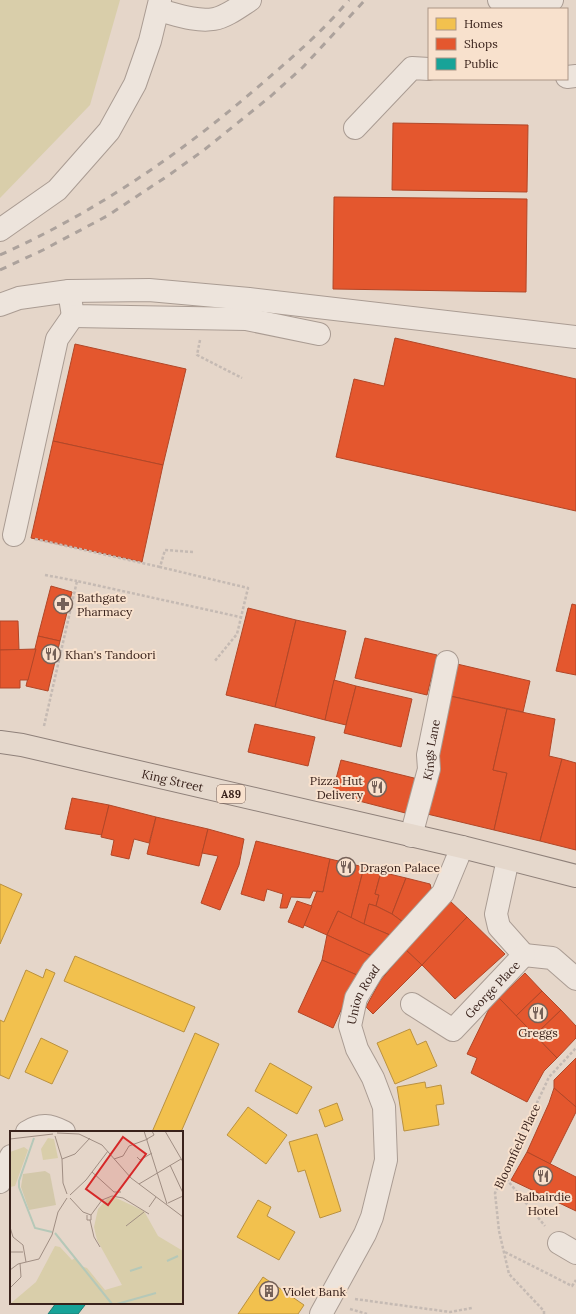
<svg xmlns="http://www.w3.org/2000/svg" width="576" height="1314" viewBox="0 0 576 1314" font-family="Lora,serif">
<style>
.green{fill:#d9ceaa}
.homes{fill:#f2c14e;stroke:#ba913f}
.shops{fill:#e4572e;stroke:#b14728}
.public{fill:#17a398;stroke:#217c72}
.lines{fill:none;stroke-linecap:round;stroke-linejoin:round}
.minor-casing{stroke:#aa9c93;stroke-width:24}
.major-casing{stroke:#8f817a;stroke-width:24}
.path{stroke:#c5bab3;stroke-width:2.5;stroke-dasharray:3 2;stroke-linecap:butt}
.minor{stroke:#ede4dc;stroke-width:22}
.major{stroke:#e5d8cc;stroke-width:22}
.rail{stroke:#aca29c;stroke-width:3;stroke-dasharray:7 7;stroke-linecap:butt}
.labels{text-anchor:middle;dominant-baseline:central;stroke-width:4;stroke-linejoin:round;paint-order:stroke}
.shield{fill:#f8e1cd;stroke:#725b50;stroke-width:1}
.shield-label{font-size:11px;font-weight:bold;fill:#39221b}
.poi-label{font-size:12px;fill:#39221b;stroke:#f8e1cd;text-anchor:start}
.street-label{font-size:12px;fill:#39221b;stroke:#f8e1cd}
.inset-river{fill:none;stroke:#b5c8b8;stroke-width:2}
.inset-road{fill:none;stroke:#a08e83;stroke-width:1}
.view{fill:#d62828;fill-opacity:0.15;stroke:#d62828;stroke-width:2}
.inset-edge{fill:none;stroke:#39221b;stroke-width:2}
</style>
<rect width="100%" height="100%" fill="#e5d6c9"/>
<polygon class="green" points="0,0 120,0 90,105 0,198"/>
<g class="homes">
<polygon points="0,884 22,894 0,944"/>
<polygon points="75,956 195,1007 184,1032 64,981"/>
<polygon points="46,969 55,973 9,1079 0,1075 0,1020 4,1022 26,970 43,978"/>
<polygon points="410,1029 417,1045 426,1041 437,1066 395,1084 377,1043"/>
<polygon points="195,1033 219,1044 181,1132 152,1132"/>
<polygon points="41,1038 68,1051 52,1084 25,1072"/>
<polygon points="270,1063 312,1087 297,1114 255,1091"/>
<polygon points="425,1082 426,1088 441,1085 444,1104 436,1105 439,1125 404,1131 397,1087"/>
<polygon points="337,1103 343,1120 325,1127 319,1110"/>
<polygon points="248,1107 287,1135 266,1164 227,1135"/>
<polygon points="317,1134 341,1211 320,1218 305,1170 298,1172 289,1142"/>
<polygon points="258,1200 271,1207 267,1216 295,1232 279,1260 237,1237"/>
<polygon points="263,1277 304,1305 298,1314 238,1314"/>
</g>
<g class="shops">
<polygon points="393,123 528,125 527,192 392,190"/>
<polygon points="334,197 527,199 526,292 333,289"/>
<polygon points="395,338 576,379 576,511 336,457 354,379 384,386"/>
<polygon points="75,344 186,369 163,465 53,441"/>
<polygon points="53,441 163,465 142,562 31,538"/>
<polygon points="51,586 72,592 60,641 38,636"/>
<polygon points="572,604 576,605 576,675 556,671"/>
<polygon points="248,608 296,620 275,707 226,695"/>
<polygon points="296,620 346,631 325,720 275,707"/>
<polygon points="0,621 18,621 19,650 0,650"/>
<polygon points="38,636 60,641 48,691 26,686"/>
<polygon points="365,638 437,655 427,695 355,678"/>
<polygon points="36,649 28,680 20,680 20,688 0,688 0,650"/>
<polygon points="457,664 530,681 523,712 450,696"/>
<polygon points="334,680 356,686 346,725 325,720"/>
<polygon points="356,686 412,699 401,747 344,733"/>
<polygon points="450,696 507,709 493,770 507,773 494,830 423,813"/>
<polygon points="507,709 555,719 549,756 562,759 540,841 494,830 507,773 493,770"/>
<polygon points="255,724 315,737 308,766 248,752"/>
<polygon points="562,759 576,763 576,850 540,841"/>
<polygon points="341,760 422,780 413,815 332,794"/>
<polygon points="72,798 109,805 102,835 65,829"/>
<polygon points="109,805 156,817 149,843 134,839 129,859 111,855 114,840 101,837"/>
<polygon points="156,817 208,829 199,866 147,854"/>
<polygon points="208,829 244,839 239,865 220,910 201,903 218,856 202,853"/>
<polygon points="256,841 330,859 323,892 313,891 310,898 291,897 287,908 280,908 283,894 267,889 264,901 241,894"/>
<polygon points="330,859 364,867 351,918 338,911 327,935 304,925 317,891 323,892"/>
<polygon points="364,867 381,872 375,894 379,895 376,906 369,904 364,924 351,918"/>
<polygon points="381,872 406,878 392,914 376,906 379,895 375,894"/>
<polygon points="406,878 430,884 432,891 403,922 392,914"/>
<polygon points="297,901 312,906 303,928 288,922"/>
<polygon points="450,901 467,917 422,965 406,950"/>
<polygon points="369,904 376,906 392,914 403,922 390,935 364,924"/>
<polygon points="338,911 364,924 390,935 372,956 327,935"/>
<polygon points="467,917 505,954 455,999 422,965"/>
<polygon points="327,935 372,956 357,975 322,960"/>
<polygon points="406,950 422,965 373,1014 366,1007 380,981"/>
<polygon points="322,960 357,975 333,1028 298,1012"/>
<polygon points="525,973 542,991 516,1016 499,998"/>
<polygon points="542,991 561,1010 535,1035 516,1016"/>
<polygon points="499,998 557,1058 544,1071 527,1102 471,1073 477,1058 467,1054 489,1009"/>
<polygon points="561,1010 576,1026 576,1038 557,1058 535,1035"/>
<polygon points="576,1058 576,1107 554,1088 554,1080"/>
<polygon points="554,1088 576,1107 576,1112 550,1164 527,1152 549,1103"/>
<polygon points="527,1152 576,1177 576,1211 511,1180"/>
</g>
<polygon class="public" points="56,1303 82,1303 85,1305 78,1314 48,1314"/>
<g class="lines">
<g class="minor-casing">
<g id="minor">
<polyline points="499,0 508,7 546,3 552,0"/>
<path d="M158 10C175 14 195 22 214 19 226 17 239 7 250 0"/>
<polyline points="567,77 576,76"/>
<polyline points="355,128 412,68 429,69"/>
<polyline points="0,230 57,190 109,131 135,84 150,41 160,0"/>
<polyline points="69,291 73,316 246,319 319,334"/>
<polyline points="0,305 19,298 69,291 149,290 249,299 576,337"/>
<polyline points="14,535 57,339 73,316"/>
<path id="s1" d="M411 836 429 769 428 755 447 662"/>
<polyline points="508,859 496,914 499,927 524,955"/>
<polyline points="524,955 552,958 576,979"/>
<path id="s2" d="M412 1004 453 1030 524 955"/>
<path d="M27 1132C41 1123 50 1125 64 1132"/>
<polyline points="0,1182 11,1156"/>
<polyline points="559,1243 576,1253"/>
<path id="s3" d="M321 1314 365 1234 372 1217 386 1160 384 1107 373 1078 357 1049 350 1026 356 998 373 970 443 893 462 847"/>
</g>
</g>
<g class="major-casing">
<g id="major">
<path id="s4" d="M0 742 22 745 462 847 576 876"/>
</g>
</g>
<g class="path">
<polyline points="200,340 197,355 242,378"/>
<polyline points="35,539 160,567"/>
<polyline points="193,552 165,550 160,567 248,588 237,634 214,662"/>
<polyline points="45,575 77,581"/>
<polyline points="44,726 77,581 240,617"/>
<polyline points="503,1175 545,1226"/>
<polyline points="505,1252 572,1286 576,1280"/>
<polyline points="355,1299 450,1312 472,1308"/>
<polyline points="350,1309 367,1314"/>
<polyline points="544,1314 544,1311 509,1274 499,1231 495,1193 549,1077 576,1048"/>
</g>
<use href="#minor" class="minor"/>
<use href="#major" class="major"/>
<g class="rail">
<path d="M0 255C98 211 185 151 266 80 295 55 324 30 349 0"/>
<polyline points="0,270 43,250 107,216 169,175 204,150 271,96 303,67 365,0"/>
</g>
</g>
<defs>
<g id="pharmacy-ring" transform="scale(1)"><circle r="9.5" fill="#f8e1cd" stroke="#756158" stroke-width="1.5"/><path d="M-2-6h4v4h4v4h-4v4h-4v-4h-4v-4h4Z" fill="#756158"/></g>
<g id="restaurant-ring" transform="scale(1)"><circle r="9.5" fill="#f8e1cd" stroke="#756158" stroke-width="1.5"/><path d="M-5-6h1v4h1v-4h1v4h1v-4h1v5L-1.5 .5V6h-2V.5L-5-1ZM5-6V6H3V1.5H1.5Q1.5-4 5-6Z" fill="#756158"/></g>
<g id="building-ring" transform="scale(1)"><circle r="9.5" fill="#f8e1cd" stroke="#756158" stroke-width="1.5"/><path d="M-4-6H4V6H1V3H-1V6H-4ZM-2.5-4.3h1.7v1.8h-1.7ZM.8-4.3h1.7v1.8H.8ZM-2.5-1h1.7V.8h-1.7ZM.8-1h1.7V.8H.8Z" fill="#756158"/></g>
</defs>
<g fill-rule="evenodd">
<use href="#pharmacy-ring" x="63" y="604"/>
<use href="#restaurant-ring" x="51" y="654"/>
<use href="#restaurant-ring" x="377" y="787"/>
<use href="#restaurant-ring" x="346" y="867"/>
<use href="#restaurant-ring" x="538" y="1013"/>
<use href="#restaurant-ring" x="543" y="1176"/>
<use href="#building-ring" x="269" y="1291"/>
</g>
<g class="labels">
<rect class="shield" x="217" y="785" width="28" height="18" rx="3"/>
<g class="shield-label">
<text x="231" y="794">A89</text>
</g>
<g class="poi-label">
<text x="77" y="597">Bathgate<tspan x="77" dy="14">Pharmacy</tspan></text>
<text x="65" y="654">Khan's Tandoori</text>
<text x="363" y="780" text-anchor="end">Pizza Hut<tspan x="363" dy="14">Delivery</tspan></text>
<text x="360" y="867">Dragon Palace</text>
<text x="538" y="1032" text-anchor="middle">Greggs</text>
<text x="543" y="1196" text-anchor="middle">Balbairdie<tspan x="543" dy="14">Hotel</tspan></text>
<text x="283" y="1291">Violet Bank</text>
</g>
<g class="street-label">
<text stroke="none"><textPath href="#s1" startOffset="89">Kings Lane</textPath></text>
<text stroke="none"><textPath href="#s4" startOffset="177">King Street</textPath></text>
<text stroke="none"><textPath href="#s2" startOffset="105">George Place</textPath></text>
<text stroke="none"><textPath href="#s3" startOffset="344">Union Road</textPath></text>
<text transform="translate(517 1146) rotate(-65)">Bloomfield Place</text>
</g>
</g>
<g transform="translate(10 1131)">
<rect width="173" height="173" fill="#e5d6c9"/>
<path d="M38 7 44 8 48 27 33 29 31 18ZM14 16 18 19 5 55 0 56V21ZM104 66 134 80 148 105 173 120V173H0L26 151 45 115 50 116 62 129 65 127 71 135 77 137 95 159 112 154 87 109 84 96 88 78 98 67Z" fill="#d9ceaa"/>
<path d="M35 40 40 43 46 74 19 79 11 56 13 43Z" fill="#d3c8aa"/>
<path class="inset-river" d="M24 7 9 50V56L25 97 42 101M45 102 102 173M157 130 168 125M120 140 132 136M107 173 146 162"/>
<path class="inset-road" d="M134 0 157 73M155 0 173 31M47 2 69 3 92 14 121 47 173 86M45 5 52 28 53 52 57 63M0 8 43 3M137 8 144 4 142 0M127 26 130 29 142 22M52 28 65 23 80 7M104 28 113 25 119 15 138 8M160 34 173 62M82 41 104 61H111M129 53 171 28M60 64 76 49 98 20M60 67 73 81 81 84V89H77V84M158 72 173 65M139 76 146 66M81 84 92 69 102 65 113 67 139 83M80 89 84 106 90 116M116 95 134 81M0 96 3 106 13 114 16 131M0 121H13M0 139 8 133 29 128 42 104 48 81 57 67M0 157 11 146 10 132"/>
<path class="view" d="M113 6 136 23 98 74 76 58Z"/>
<rect width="173" height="173" class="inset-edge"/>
</g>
<rect x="428" y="8" width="140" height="72" fill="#f8e1cd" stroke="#ac9586"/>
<rect x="436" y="18" width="20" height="12" fill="#f2c14e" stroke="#ac9586"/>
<text x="464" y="28" font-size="12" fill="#39221b">Homes</text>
<rect x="436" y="38" width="20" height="12" fill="#e4572e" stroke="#ac9586"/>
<text x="464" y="48" font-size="12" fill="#39221b">Shops</text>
<rect x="436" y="58" width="20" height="12" fill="#17a398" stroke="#ac9586"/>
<text x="464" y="68" font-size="12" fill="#39221b">Public</text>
</svg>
